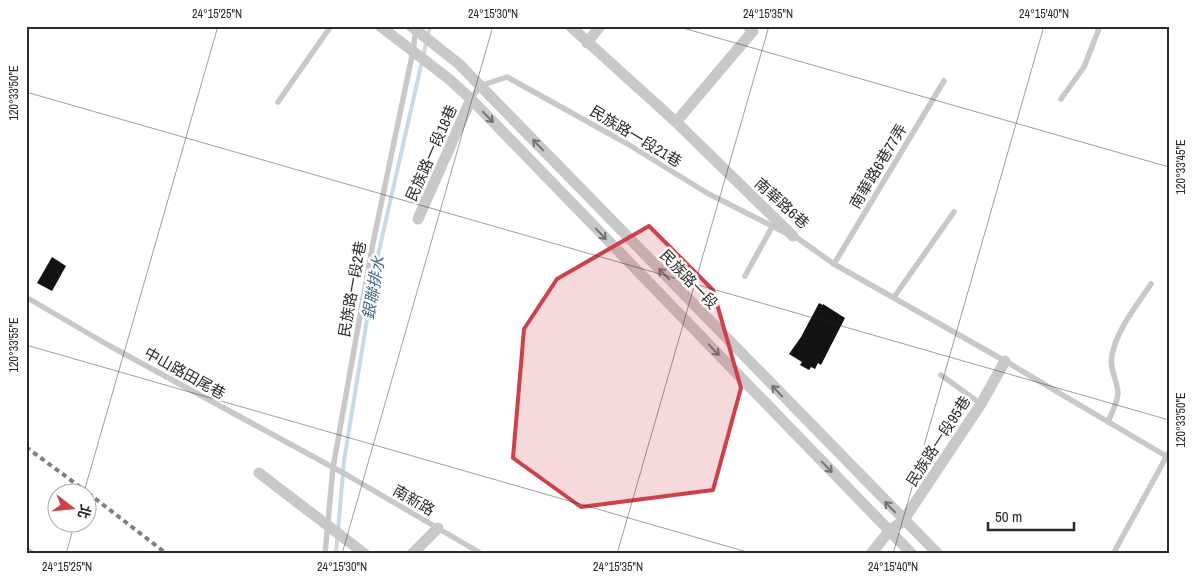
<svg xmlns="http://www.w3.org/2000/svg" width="1195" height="580" viewBox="0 0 1195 580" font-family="'Archivo Narrow','Noto Sans TC',sans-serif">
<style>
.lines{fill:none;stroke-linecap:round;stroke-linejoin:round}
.stream{stroke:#c8dae5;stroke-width:4}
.building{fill:#121212}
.service{stroke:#c8c8c8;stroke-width:5.5}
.minor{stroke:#c8c8c8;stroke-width:11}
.rail{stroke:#808080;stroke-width:4;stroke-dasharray:5 4;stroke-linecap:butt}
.oneway{stroke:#727272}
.marked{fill:#ce414a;fill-opacity:0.2;stroke:#ce414a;stroke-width:4;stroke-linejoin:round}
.ticks{fill:none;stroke:#2b2b2b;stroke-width:1;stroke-opacity:0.45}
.labels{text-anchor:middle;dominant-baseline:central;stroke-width:5;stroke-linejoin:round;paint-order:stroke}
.street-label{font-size:15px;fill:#2b2b2b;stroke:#fff}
.water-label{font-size:16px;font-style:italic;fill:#446a83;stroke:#fff}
.neatline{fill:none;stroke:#2b2b2b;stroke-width:2}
.ticks-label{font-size:12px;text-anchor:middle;fill:#2b2b2b}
</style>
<rect width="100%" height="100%" fill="#fff"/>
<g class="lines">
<polyline class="stream" points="336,554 344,461 376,264 430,26"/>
</g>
<g class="building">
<polygon points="52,257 66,266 52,291 37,283"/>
<polygon points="819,303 823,305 823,304 845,318 821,365 818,363 815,369 811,367 809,370 800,365 802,362 789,354 801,337"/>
</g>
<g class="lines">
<g class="service">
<polyline points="471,99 480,86 507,77 626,143 707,193 784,232"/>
<polyline points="1061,99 1084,67 1100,26"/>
<polyline points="278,102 331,26"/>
<polyline points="793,235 834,264 1005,361 1166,456"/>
<polyline points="834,264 944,81"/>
<polyline points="745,276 772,227"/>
<polyline points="26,297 108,345 347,475 482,554"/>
<polyline points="894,297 954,212"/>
<polyline points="941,375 981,404"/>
<path d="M1108 422C1111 414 1118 402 1118 393 1117 379 1109 369 1112 355 1117 329 1137 305 1151 284"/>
<polyline points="26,549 33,554"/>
<polyline points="325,554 333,468 373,243 413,51 416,29"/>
<polyline points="1113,554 1169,452"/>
</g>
<g class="minor">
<polyline points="380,26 449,79 471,99 912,554"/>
<polyline points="411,26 459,64 938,554"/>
<polyline points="570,26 676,122 793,236"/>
<polyline points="587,43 600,26"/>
<polyline points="676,122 753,31 748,26"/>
<polyline points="418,219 471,99"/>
<polyline points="259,473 365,554"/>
<polyline points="412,554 438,528"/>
<polyline points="871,554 889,531 903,521 981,404 1005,361"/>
</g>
<g class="rail">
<polyline points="26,447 87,492"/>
<polyline points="88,493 167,554"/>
</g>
</g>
<defs><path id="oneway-shaft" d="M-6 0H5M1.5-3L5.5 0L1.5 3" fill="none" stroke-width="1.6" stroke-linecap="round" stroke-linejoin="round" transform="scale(1.25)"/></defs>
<g class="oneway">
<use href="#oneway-shaft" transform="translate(488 117) rotate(46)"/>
<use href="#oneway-shaft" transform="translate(538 145) rotate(-134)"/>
<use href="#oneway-shaft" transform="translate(601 234) rotate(46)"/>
<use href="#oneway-shaft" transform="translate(664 274) rotate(-134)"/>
<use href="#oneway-shaft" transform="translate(714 350) rotate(46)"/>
<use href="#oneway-shaft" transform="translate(777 391) rotate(-134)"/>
<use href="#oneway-shaft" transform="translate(827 467) rotate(46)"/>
<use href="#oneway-shaft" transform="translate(890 507) rotate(-134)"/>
</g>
<path class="marked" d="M649 226 713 290 741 388 713 490 581 507 513 458 524 329 557 279Z"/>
<path class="ticks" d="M676 26 1169 167M26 92 1169 420M26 345 754 554M84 492 218 26M66 554 75 522M342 554 493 26M617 554 769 26M893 554 1044 26M1169 554V553"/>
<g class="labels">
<g class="street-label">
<text transform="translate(636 136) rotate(31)">民族路一段21巷</text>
<text transform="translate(431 153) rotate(-66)">民族路一段18巷</text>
<text transform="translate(878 166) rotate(-59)">南華路6巷77弄</text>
<text transform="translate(782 203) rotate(42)">南華路6巷</text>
<text transform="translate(689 279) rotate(46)">民族路一段</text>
<text transform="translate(352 289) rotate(-80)">民族路一段2巷</text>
<text transform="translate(185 373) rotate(29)">中山路田尾巷</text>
<text transform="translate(938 441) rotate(-57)">民族路一段95巷</text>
<text transform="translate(414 500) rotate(30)">南新路</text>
</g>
<g class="water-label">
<text transform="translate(373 288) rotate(-80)">銀聯排水</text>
</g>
</g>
<rect width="1195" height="580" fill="none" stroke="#ffffff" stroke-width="55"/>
<g transform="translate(72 508) rotate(106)"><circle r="24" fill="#ffffff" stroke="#aaaaaa"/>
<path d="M0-4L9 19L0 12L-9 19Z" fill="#ce414a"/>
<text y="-8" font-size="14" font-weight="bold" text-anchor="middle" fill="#2b2b2b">北</text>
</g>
<path d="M988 522v8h86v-8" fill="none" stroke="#2b2b2b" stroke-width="2.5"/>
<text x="995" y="522" font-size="15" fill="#2b2b2b" stroke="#ffffff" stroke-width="4" paint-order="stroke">50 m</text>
<rect x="28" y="28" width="1140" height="524" class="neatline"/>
<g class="ticks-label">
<text x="217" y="18">24°15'25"N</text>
<text x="493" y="18">24°15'30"N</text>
<text x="768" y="18">24°15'35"N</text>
<text x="1044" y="18">24°15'40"N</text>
<text transform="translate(14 93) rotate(-90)" y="4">120°33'50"E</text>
<text transform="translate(1181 167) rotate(-90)" y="4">120°33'45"E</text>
<text transform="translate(14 345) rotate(-90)" y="4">120°33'55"E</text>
<text transform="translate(1181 420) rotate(-90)" y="4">120°33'50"E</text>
<text x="67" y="571">24°15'25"N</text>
<text x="342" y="571">24°15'30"N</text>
<text x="618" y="571">24°15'35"N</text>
<text x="893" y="571">24°15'40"N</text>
</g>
</svg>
